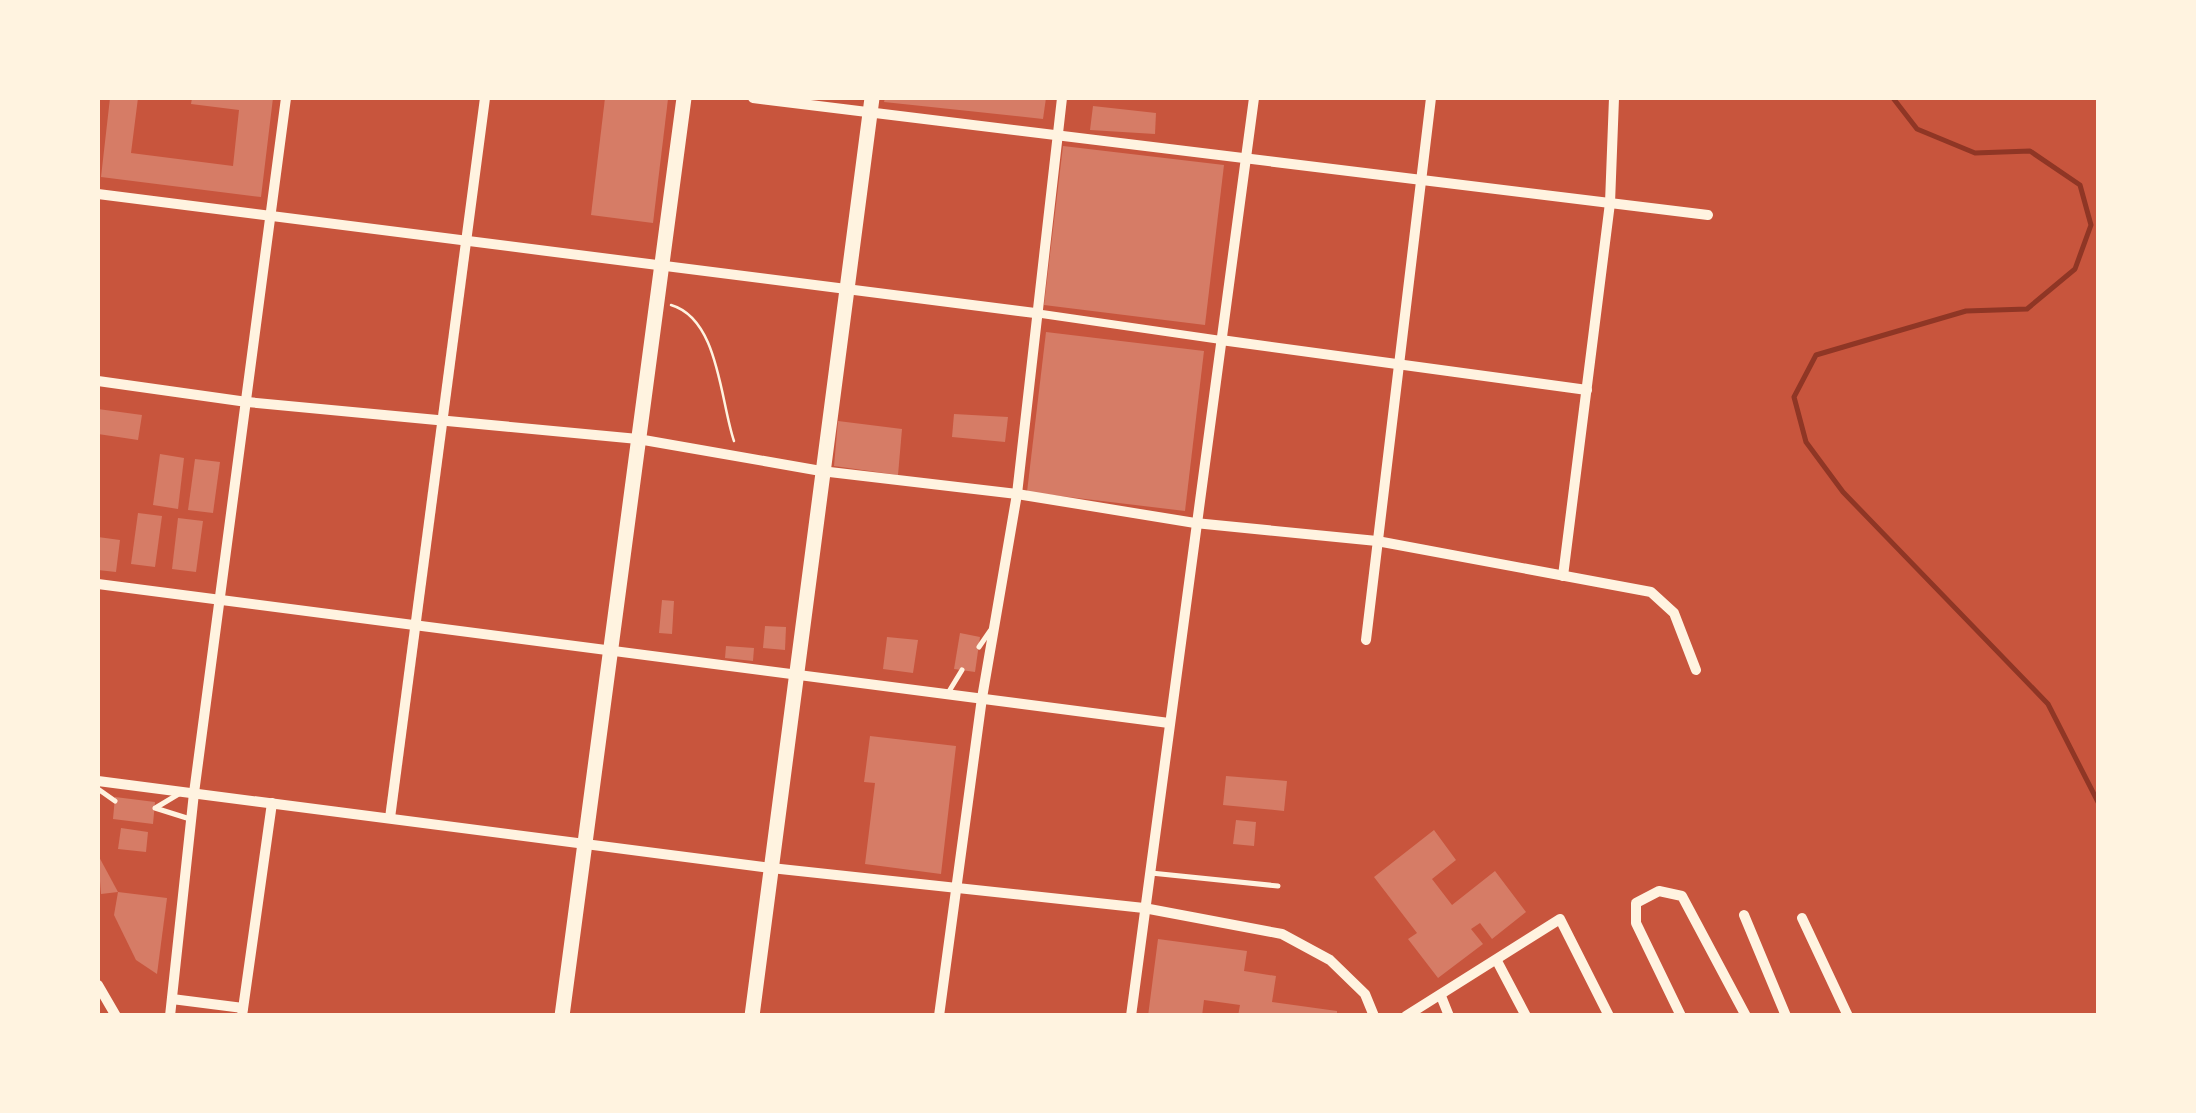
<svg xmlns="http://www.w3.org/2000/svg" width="2196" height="1113" viewBox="0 0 2196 1113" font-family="'Alegreya Sans',sans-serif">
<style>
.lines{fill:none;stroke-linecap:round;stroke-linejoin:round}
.stream{stroke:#8f3625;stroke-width:5}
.building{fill:#d67c66}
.path{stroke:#fff3e0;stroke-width:2.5}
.service{stroke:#fff3e0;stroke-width:5}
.pedestrian{stroke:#fff3e0;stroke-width:8}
.minor{stroke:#fff3e0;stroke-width:10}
.secondary{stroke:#fff3e0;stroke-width:15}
</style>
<rect width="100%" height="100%" fill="#c8553d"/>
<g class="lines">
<polyline class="stream" points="1893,98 1917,129 1975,153 2030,151 2080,185 2091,225 2075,269 2027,309 1966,311 1816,355 1794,397 1806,442 1843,492 2048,704 2098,802"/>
</g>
<g class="building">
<polygon points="110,98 138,98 131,153 233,166 239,110 191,104 192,98 273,98 261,197 101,177"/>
<polygon points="605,98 668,99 653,223 591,215"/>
<polygon points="885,98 1046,98 1043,119 884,102"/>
<polygon points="1093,106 1156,113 1155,134 1090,130"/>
<polygon points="1063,146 1224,165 1205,325 1044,305"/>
<polygon points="1046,332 1204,351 1185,511 1027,492"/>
<polygon points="98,409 142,415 138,440 98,434"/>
<polygon points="954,414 1008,417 1005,442 952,437"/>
<polygon points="838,421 902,429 898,475 834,466"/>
<polygon points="160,454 184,458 178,509 153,505"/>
<polygon points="195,459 220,462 213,513 188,510"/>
<polygon points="138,513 162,516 155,567 131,564"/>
<polygon points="178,518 203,521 196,572 172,569"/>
<polygon points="98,537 120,540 116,572 98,570"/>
<polygon points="662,600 674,601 672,634 659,633"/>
<polygon points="765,626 786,627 785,650 763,648"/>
<polygon points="960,633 980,637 975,672 954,669"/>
<polygon points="887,637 918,640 913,673 883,669"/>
<polygon points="726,646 754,648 753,661 725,658"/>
<polygon points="870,736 956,746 941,874 865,864 875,783 864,782"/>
<polygon points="1226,776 1287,781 1284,811 1223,805"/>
<polygon points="115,797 155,802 153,824 113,819"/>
<polygon points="1236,820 1256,822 1254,846 1233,844"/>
<polygon points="121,828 148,832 146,852 118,849"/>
<polygon points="1434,830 1456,860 1432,879 1452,905 1495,871 1526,912 1492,939 1480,923 1471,929 1483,944 1438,978 1408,939 1417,933 1374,877"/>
<polygon points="98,855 118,892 101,894"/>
<polygon points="118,892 167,898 157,974 136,960 114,915"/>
<polygon points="1158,939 1247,951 1244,971 1276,976 1272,1002 1337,1011 1337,1016 1238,1016 1240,1005 1204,1000 1202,1016 1148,1016"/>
</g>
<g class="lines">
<path class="path" d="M671 305C719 319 720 400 734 441"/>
<g class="service">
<polyline points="979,647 990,631"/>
<polyline points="948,693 962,670"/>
<polyline points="98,789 115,801"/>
<polyline points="157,807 182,792"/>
<polyline points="155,808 190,819"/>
<polyline points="1151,873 1278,886"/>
</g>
<polyline class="pedestrian" points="1035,313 1221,340"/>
<g class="minor">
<polyline points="753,98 1708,215"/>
<polyline points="98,194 1035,313"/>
<polyline points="1221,340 1587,390"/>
<polyline points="98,381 247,402 638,439 821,471 1017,494 1195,523 1377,541 1651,592 1674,613 1696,670"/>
<polyline points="1563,576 1610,203 1614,98"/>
<polyline points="98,584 1169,723"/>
<polyline points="1366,640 1431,98"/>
<polyline points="98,781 771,868 1144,908 1282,934 1330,960 1365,994 1374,1016"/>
<polyline points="390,818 485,98"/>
<polyline points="1744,915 1786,1016"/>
<polyline points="1802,918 1848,1016"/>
<polyline points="1497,961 1526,1016"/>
<polyline points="98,985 116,1016"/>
<polyline points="1441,996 1449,1016"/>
<polyline points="172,999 243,1008"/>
<polyline points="170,1016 194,793 286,98"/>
<polyline points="242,1016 272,803"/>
<polyline points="939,1016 982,698 1017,494 1062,98"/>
<polyline points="1131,1016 1254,98"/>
<polyline points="1406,1016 1560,919 1609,1016"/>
<polyline points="1681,1016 1636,923 1636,903 1659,891 1682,896 1746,1016"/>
</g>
<g class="secondary">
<polyline points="562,1016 684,98"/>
<polyline points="752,1016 872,98"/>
</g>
</g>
<rect width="2196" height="1113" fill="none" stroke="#fff3e0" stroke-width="200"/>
</svg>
